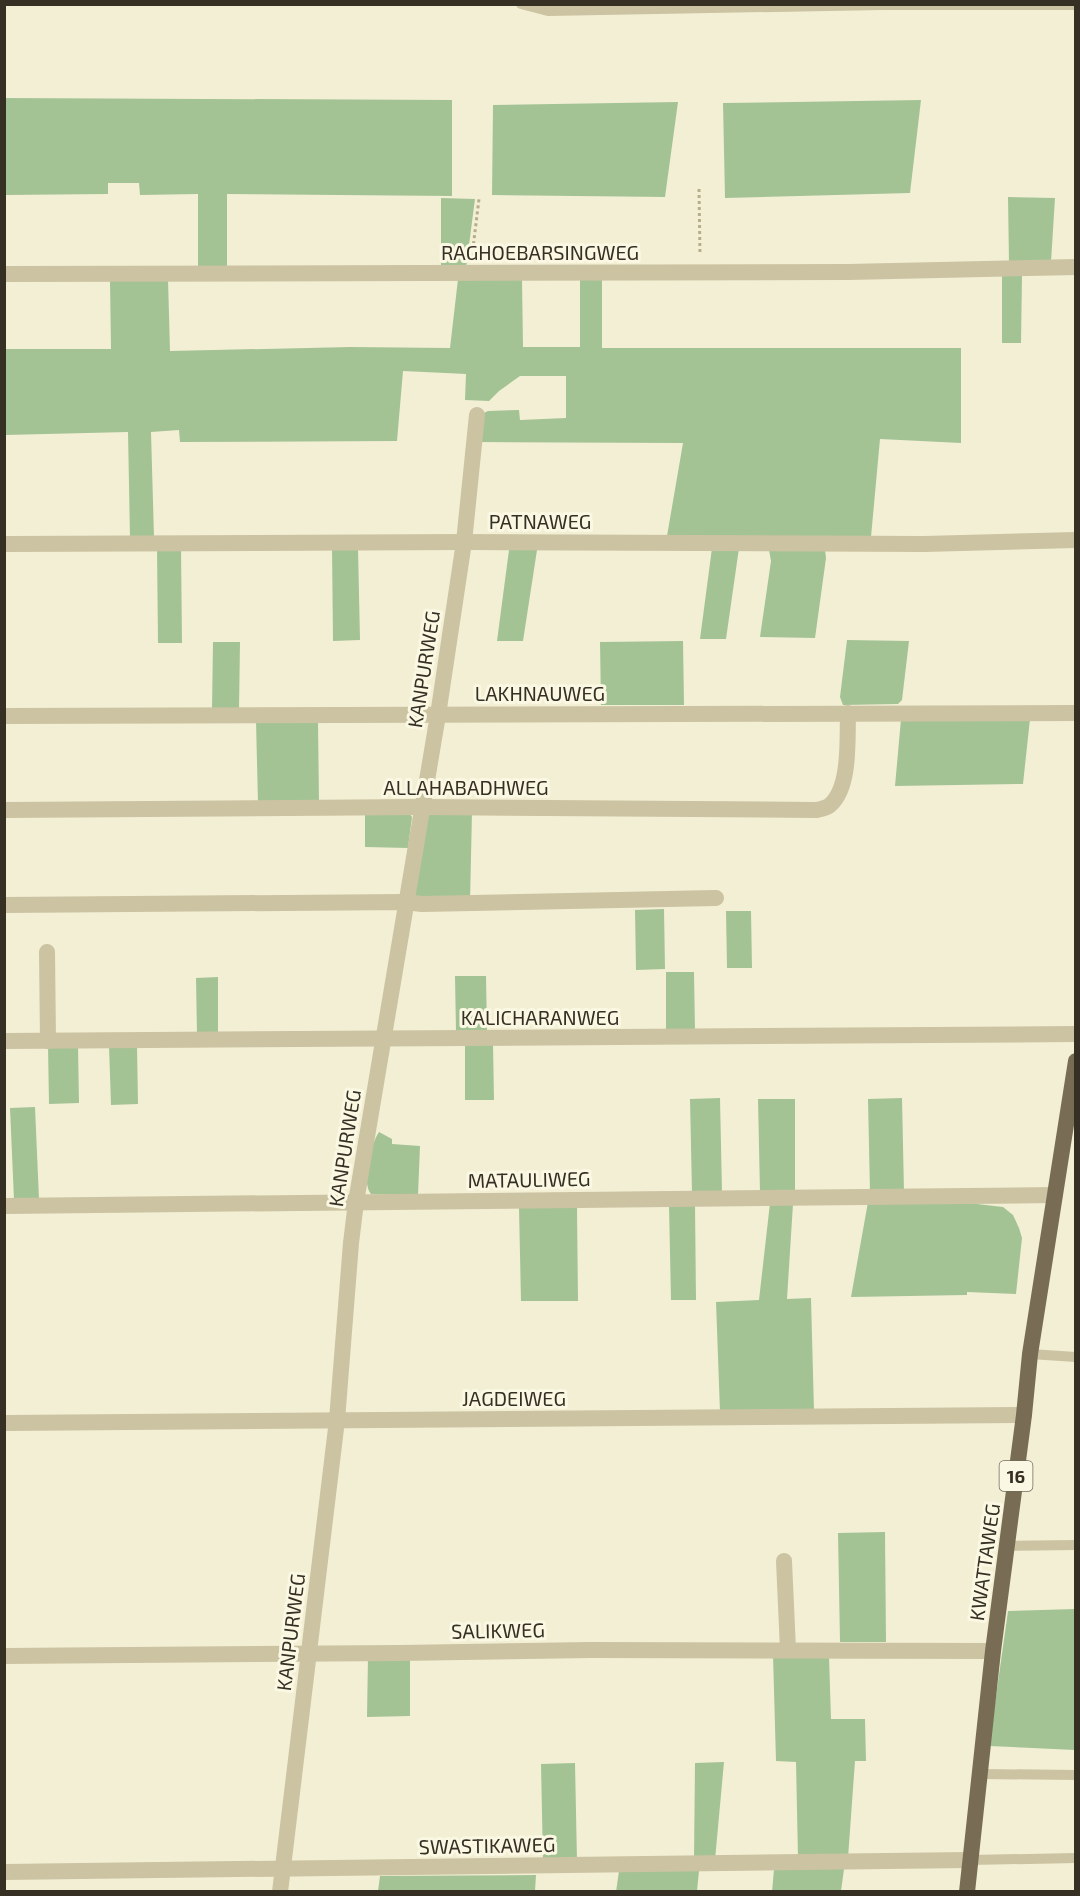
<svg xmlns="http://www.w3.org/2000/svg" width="1080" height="1896" viewBox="0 0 1080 1896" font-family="'Exo 2',sans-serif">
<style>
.green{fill:#a3c395}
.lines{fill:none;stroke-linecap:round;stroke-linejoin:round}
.path{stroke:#b7ad8b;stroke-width:3;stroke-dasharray:3 3;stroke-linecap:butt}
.service{stroke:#cbc3a1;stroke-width:10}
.minor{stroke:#cbc3a1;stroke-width:16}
.primary{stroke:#786d54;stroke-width:16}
.labels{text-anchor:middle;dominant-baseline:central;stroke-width:6;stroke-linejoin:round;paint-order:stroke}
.shield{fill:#faf8e2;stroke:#706b5d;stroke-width:1.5}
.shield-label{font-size:18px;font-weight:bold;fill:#352f24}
.street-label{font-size:20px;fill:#352f24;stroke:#faf8e2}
</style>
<rect width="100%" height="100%" fill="#f3efd5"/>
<g class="green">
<polygon points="4,98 452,100 452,196 227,194 227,268 198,268 198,194 140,195 139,183 108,183 108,194 5,195"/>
<polygon points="921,100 910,193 725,198 723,103"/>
<polygon points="678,102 665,197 492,195 493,105"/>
<polygon points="1008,197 1055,198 1051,262 1009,263"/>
<polygon points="441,198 475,199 466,268 441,268"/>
<polygon points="1002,275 1022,275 1021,343 1002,343"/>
<polygon points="168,279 170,351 350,347 450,348 458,279 522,279 523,347 580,347 580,279 602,280 602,348 961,348 961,443 880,439 871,537 667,536 683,443 478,442 482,414 488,411 519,410 520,420 566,418 566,376 520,376 499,391 489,401 465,400 466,374 403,371 397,441 180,442 179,430 151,432 154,537 130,538 128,432 5,435 4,349 111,349 110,280"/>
<polygon points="181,547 182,643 158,643 157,548"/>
<polygon points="332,548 358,548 360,640 333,641"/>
<polygon points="712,548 739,548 726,639 700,639"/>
<polygon points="509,550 537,550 523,641 497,641"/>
<polygon points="769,550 825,550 826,558 815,638 760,637 771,561"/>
<polygon points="847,640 909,641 902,700 898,704 843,705 840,697"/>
<polygon points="683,641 684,705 601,705 600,642"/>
<polygon points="213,642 240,642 239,710 212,709"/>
<polygon points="901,719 1030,719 1023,784 895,786"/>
<polygon points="256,721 318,721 319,802 258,803"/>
<polygon points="365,812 409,813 412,817 408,848 365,847"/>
<polygon points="472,812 470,902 413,897 427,813"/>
<polygon points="664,909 665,969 636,970 635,910"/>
<polygon points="726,911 751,911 752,968 727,968"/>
<polygon points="666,972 694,972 695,1031 666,1031"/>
<polygon points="455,976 486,976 487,1031 456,1031"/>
<polygon points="218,977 218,1034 197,1034 196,978"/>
<polygon points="465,1043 493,1043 494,1100 465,1100"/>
<polygon points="48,1046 78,1046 79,1103 49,1104"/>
<polygon points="109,1046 137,1046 138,1104 111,1105"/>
<polygon points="720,1098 722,1192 692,1193 690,1099"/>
<polygon points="902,1098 904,1192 870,1193 868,1099"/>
<polygon points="758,1099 795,1099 795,1193 760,1193"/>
<polygon points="35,1107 39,1199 14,1200 10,1108"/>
<path d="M379 1132 392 1139V1144L420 1146 418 1195 371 1194C361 1182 371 1144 379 1132Z"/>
<polygon points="868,1202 977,1204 1003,1207 1013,1215 1019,1228 1022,1238 1016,1294 967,1292 967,1295 851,1297"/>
<polygon points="770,1203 793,1204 787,1299 811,1298 814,1411 720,1412 716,1302 759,1300"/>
<polygon points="695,1204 696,1300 671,1300 669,1205"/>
<polygon points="577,1207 578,1301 521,1301 519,1208"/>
<polygon points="885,1532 886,1642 840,1642 838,1533"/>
<polygon points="1075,1609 1075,1750 989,1746 1008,1611"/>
<polygon points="773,1655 829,1656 831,1719 865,1719 866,1761 855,1761 848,1858 798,1858 796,1762 776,1761"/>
<polygon points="368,1657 410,1657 410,1716 367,1717"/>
<polygon points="724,1762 715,1860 694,1860 695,1763"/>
<polygon points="575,1763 577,1861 543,1862 541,1764"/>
<polygon points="774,1869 844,1869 841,1891 772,1892"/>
<polygon points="619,1871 699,1871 697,1891 616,1892"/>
<polygon points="536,1875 535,1891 378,1891 380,1876"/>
</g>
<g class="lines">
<g class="path">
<polyline points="699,189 700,255"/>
<polyline points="472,256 479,199"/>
</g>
<g class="service">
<polyline points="521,4 548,11 882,5 1076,5"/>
<polyline points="1030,1354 1076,1357"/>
<polyline points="1007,1546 1076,1545"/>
<polyline points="981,1774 1076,1775"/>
<polyline points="970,1860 1076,1858"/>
</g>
<g class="minor">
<polyline points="4,274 848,272 1076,267"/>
<polyline points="4,544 464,542 924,544 1076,540"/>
<polyline points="4,716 1076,713"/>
<path d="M4 810 421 807 817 810C821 809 827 808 830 805 851 787 847 738 848 713"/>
<polyline points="4,905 405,902 422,904 716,898"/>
<polyline points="47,952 48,1041"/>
<polyline points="4,1041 1076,1034"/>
<polyline points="4,1206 1055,1195"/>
<polyline points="4,1423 1024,1415"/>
<polyline points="784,1561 788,1650"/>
<polyline points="4,1656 400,1653 591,1650 993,1651"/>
<polyline points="4,1872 970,1860"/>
<polyline points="280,1892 337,1420 351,1243 356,1202 438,715 464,542 477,415"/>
</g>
<polyline class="primary" points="967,1892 993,1651 1024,1415 1030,1354 1076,1061"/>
</g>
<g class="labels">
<rect class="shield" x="999.5" y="1461" width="33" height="30" rx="4.5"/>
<g class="shield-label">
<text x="1016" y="1476">16</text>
</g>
<g class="street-label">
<text x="540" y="252">RAGHOEBARSINGWEG</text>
<text x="540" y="521">PATNAWEG</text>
<text transform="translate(423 669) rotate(-81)">KANPURWEG</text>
<text x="540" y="693">LAKHNAUWEG</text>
<text x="466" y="787">ALLAHABADHWEG</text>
<text x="540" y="1017">KALICHARANWEG</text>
<text transform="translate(344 1148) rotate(-81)">KANPURWEG</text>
<text transform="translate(529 1179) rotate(-1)">MATAULIWEG</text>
<text x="514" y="1398">JAGDEIWEG</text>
<text transform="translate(984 1562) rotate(-82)">KWATTAWEG</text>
<text transform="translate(498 1630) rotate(-1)">SALIKWEG</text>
<text transform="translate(290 1632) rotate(-83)">KANPURWEG</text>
<text transform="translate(487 1845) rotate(-1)">SWASTIKAWEG</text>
</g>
</g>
<rect width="1080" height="1896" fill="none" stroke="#352f24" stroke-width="12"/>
</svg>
